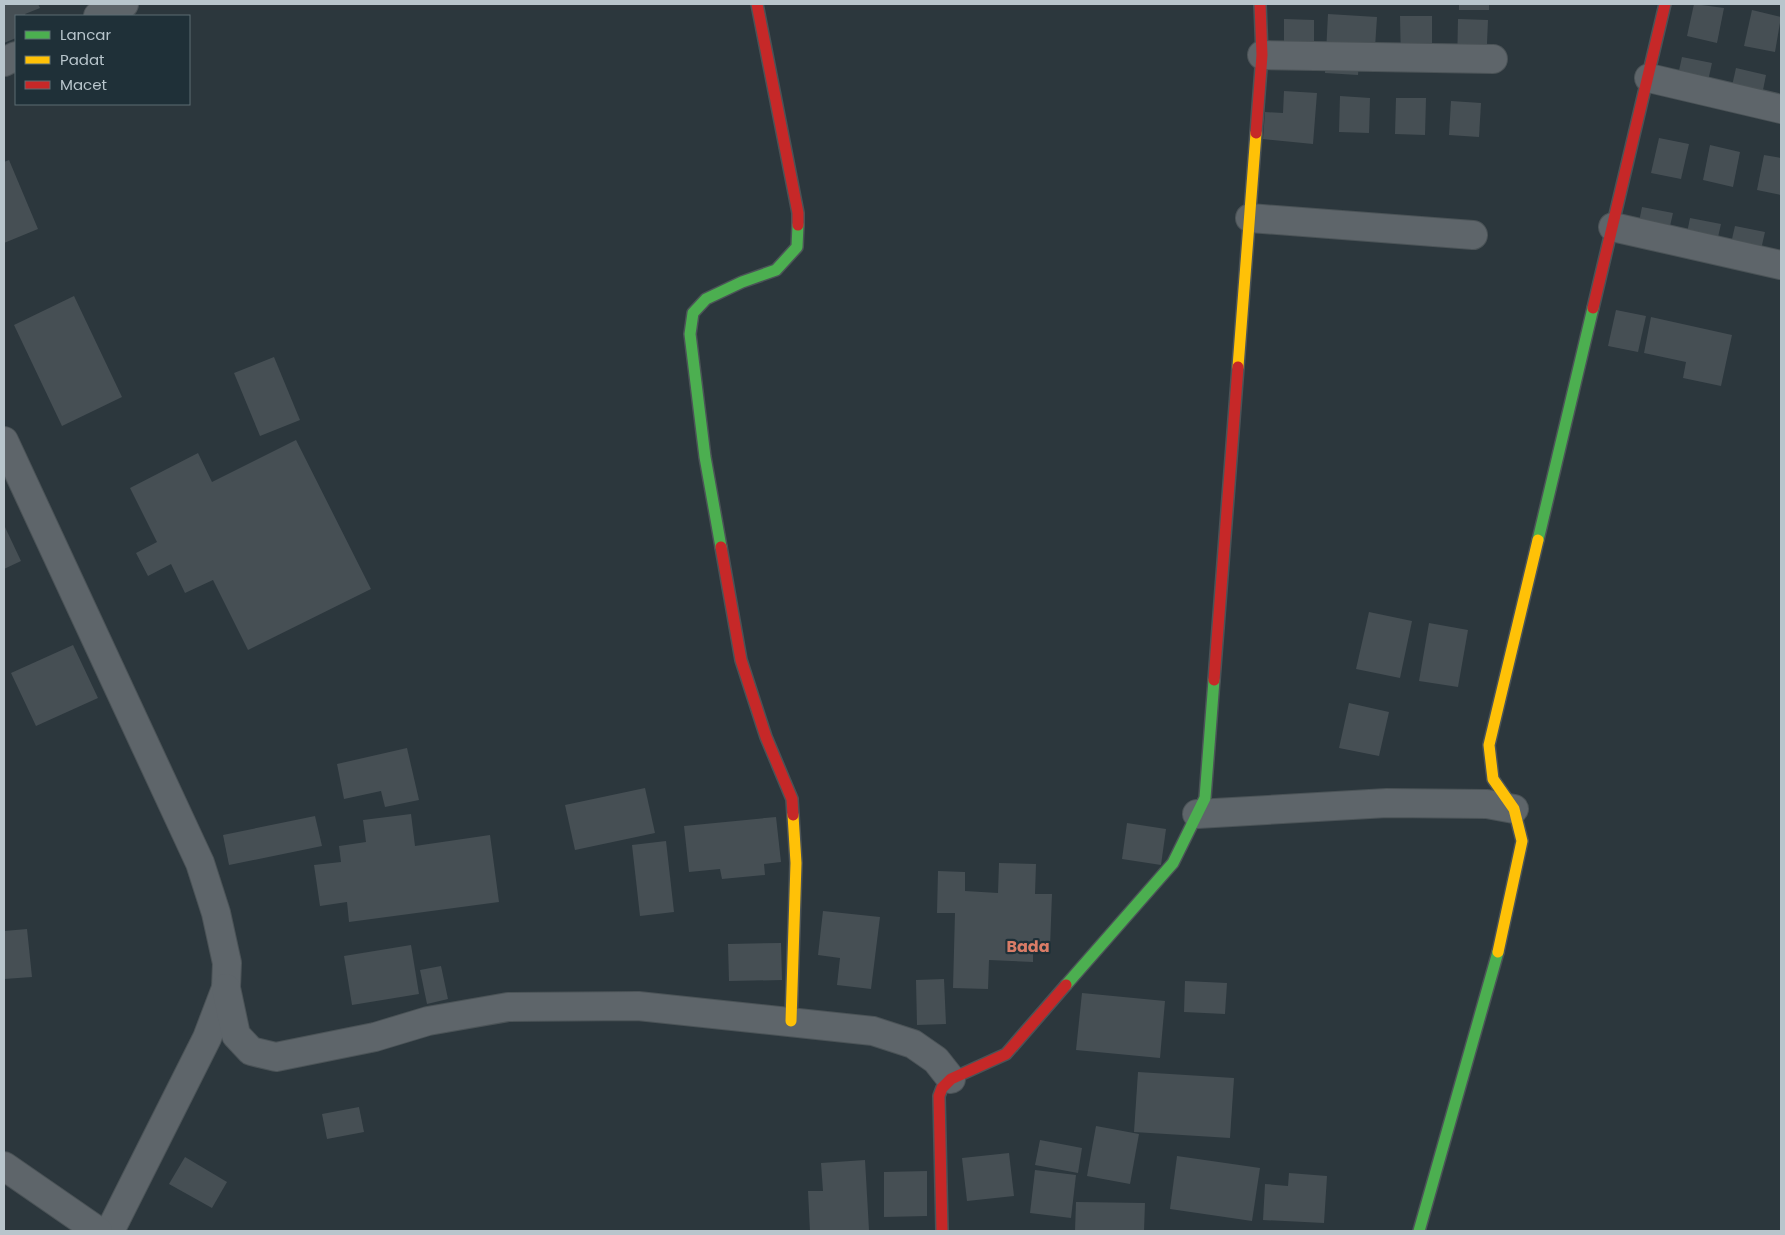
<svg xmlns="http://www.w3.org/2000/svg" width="1785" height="1235" viewBox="0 0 1785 1235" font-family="Poppins,sans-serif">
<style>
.building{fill:#464f54}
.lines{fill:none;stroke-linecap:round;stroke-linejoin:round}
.street-casing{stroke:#4b5357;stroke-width:30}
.fast-casing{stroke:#4b5357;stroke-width:14}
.slow-casing{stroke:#4b5357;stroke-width:14}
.jam-casing{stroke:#4b5357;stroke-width:14}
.street{stroke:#5e656a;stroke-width:28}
.fast{stroke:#4caf50;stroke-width:11}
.slow{stroke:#ffc107;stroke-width:11}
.jam{stroke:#c62828;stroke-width:11}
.labels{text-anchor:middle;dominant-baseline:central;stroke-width:4.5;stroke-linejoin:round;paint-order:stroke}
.quarter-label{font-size:16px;font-weight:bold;fill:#d97c67;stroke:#1f3038}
</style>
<rect width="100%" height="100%" fill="#2c373d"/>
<g class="building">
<polygon points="4,4 38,4 40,8 25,14 26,16 16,16 16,38 4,43"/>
<rect x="1459" y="4" width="30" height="6"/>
<polygon points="1694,4 1724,8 1717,43 1687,36"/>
<polygon points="1752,10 1781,17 1775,52 1744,46"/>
<polygon points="1328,14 1377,17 1374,63 1359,62 1358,75 1325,73"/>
<polygon points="1400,16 1432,16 1432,63 1401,63"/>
<polygon points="1284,19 1314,20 1314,62 1284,62"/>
<polygon points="1458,19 1488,20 1486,67 1457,66"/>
<polygon points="1682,57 1712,63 1704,99 1674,93"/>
<polygon points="1736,68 1766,75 1759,110 1728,104"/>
<polygon points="1284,91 1317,93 1313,144 1263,139 1265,112 1283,113"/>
<polygon points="1340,96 1370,98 1369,133 1339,132"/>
<polygon points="1396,98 1426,98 1425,135 1395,134"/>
<polygon points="1451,101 1481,103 1479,137 1449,135"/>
<polygon points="1659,138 1689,144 1681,179 1651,173"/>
<polygon points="1710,145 1740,152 1733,187 1703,180"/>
<polygon points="1764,155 1781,158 1781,195 1757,190"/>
<polygon points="9,160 38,229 4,243 4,162"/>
<polygon points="1642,207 1673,213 1665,248 1635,242"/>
<polygon points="1690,218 1721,224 1713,259 1683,253"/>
<polygon points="1735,226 1765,232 1757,267 1727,261"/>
<polygon points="74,296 122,397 62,426 14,325"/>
<polygon points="1616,310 1646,316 1638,352 1608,346"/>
<polygon points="1651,317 1732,335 1721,386 1683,378 1686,362 1644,353"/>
<polygon points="274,357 300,420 260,436 234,373"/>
<polygon points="296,440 371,589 248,650 213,580 185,593 171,564 148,576 136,553 157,542 130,488 198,453 212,482"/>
<polygon points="4,525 21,561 4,569"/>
<polygon points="1369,612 1412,621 1400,678 1356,669"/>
<polygon points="1429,623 1468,630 1458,687 1419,681"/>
<polygon points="73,645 98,698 36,726 11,673"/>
<polygon points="1349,703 1389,712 1379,756 1339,748"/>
<polygon points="407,748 419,800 385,807 381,791 344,799 337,764"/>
<polygon points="645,788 655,833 575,850 565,805"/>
<polygon points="411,814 415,846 490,835 499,902 349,922 347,902 320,906 314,865 341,862 339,846 366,842 363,820"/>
<polygon points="315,816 322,846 229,865 223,835"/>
<polygon points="776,817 781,862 764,864 765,875 722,879 720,869 689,872 684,826"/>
<polygon points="1127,823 1166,829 1161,865 1122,859"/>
<polygon points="666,841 674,912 640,916 632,845"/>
<polygon points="999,863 1036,864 1035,894 1052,894 1050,947 1033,947 1033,962 989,960 988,989 953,988 955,913 937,913 938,871 965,872 965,891 998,893"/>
<polygon points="823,911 880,917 871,989 837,985 840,958 818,955"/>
<polygon points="27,929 32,977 4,979 4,931"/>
<polygon points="781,943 782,980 729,981 728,944"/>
<polygon points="411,945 419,994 352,1005 344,956"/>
<polygon points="441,966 448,999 427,1004 420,970"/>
<polygon points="944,979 946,1024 917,1025 916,980"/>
<polygon points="1185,981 1227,983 1225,1014 1184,1012"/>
<polygon points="1082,993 1165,1001 1160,1058 1076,1050"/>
<polygon points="1138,1072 1234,1078 1230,1138 1134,1132"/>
<polygon points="359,1107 364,1132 327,1139 322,1114"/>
<polygon points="1096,1126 1139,1134 1130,1184 1087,1176"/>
<polygon points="1040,1140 1082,1148 1078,1173 1035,1165"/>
<polygon points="1009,1153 1014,1196 967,1201 962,1158"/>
<polygon points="1177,1156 1260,1168 1252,1221 1170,1209"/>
<polygon points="185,1157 227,1182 212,1208 169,1184"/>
<polygon points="865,1160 869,1230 810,1231 808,1191 823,1191 821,1163"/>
<polygon points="1035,1170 1076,1175 1071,1218 1030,1213"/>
<polygon points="927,1171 927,1216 884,1217 884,1172"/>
<polygon points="1289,1173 1327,1176 1324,1223 1263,1220 1265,1184 1288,1186"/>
<polygon points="1076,1202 1145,1203 1144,1231 1075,1231"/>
</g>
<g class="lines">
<g class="street-casing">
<g id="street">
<polyline points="98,16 124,4"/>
<polyline points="1262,55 1493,59"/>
<polyline points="4,62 16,56"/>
<polyline points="1649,78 1781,109"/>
<polyline points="1250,218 1473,235"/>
<polyline points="1613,227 1781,265"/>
<polyline points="4,441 200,863 216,913 227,963 226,988 207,1038 110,1231"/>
<polyline points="1197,814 1387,803 1487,804 1514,809"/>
<polyline points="226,988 236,1035 251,1051 276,1057 375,1037 428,1021 508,1007 638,1006 873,1031 913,1044 936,1060 951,1079"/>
<polyline points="4,1166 98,1231"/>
</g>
</g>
<g class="fast-casing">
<g id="fast">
<polyline points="1538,540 1593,308"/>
<polyline points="721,547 705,457 690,334 693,313 706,299 742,282 776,270 797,247 798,225"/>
<polyline points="1066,985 1173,863 1205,798 1214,680"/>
<polyline points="1419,1231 1498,952"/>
</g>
</g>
<g class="slow-casing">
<g id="slow">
<polyline points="1238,367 1256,133"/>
<polyline points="1498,952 1522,841 1514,809 1493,779 1489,745 1538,540"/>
<polyline points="791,1021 796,863 793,815"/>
</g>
</g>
<g class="jam-casing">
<g id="jam">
<polyline points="757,4 798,213 798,225"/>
<polyline points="1256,133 1262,55 1260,4"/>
<polyline points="1593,308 1665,4"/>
<polyline points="721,547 741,660 766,737 792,799 793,815"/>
<polyline points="1214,680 1238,367"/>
<polyline points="942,1231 939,1096 942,1088 951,1079 1006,1054 1066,985"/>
</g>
</g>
<use href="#street" class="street"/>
<use href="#fast" class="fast"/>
<use href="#slow" class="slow"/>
<use href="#jam" class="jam"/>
</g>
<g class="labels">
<g class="quarter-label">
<text x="1028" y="946">Bada</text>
</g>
</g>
<rect width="1785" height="1235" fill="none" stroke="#b8c5cc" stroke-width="10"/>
<rect x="15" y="15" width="175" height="90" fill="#1f3038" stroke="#5c6c73"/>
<rect x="25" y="31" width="25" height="8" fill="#4caf50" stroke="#5c6c73"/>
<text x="60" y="40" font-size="15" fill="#b8c5cc">Lancar</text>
<rect x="25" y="56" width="25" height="8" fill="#ffc107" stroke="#5c6c73"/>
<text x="60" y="65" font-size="15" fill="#b8c5cc">Padat</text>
<rect x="25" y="81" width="25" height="8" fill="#c62828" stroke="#5c6c73"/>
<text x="60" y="90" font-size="15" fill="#b8c5cc">Macet</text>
</svg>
